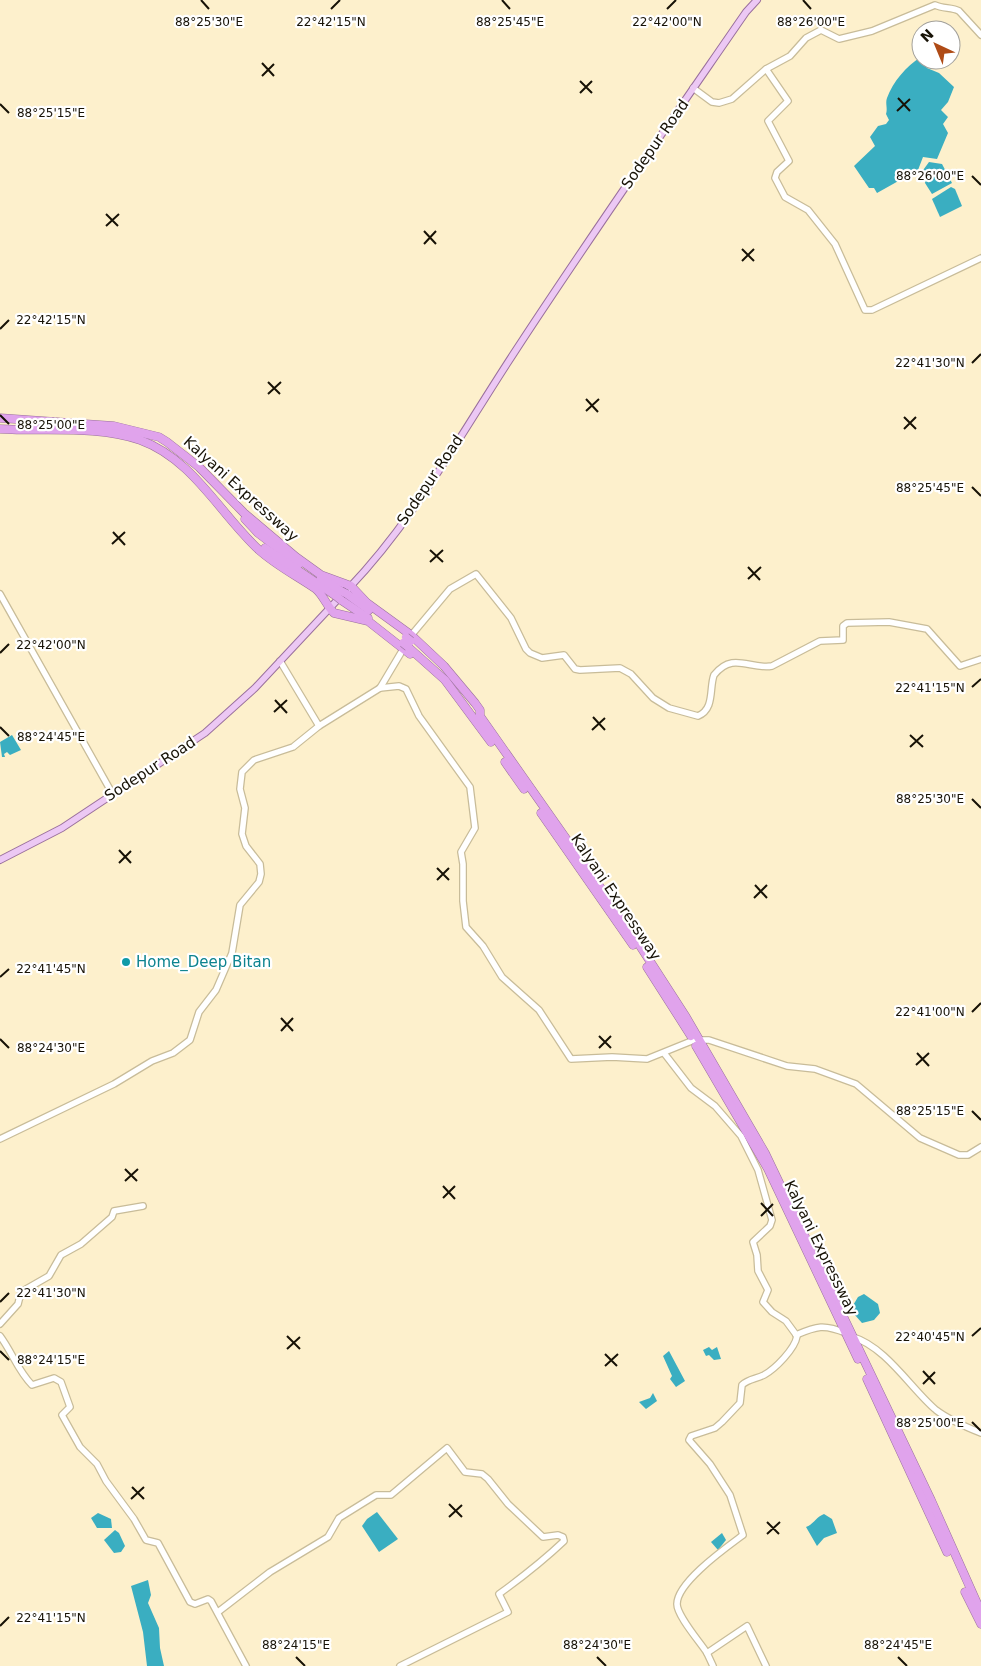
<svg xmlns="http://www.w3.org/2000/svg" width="981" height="1666" viewBox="0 0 981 1666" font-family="'DejaVu Sans',sans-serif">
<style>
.water{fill:#3aaec1}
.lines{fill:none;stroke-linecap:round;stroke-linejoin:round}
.secondary-casing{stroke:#c8bc99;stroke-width:8}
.primary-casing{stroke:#9a709c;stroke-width:8}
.highway-casing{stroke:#9a709c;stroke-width:9}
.secondary{stroke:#fff;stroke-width:5.5}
.primary{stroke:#ecc8f4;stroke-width:6}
.highway{stroke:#e0a3ec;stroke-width:8}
.highway-bridge-casing{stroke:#9a709c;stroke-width:9;stroke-linecap:butt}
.highway-bridge{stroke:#e0a3ec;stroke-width:8}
.ticks{fill:none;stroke:#171206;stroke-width:2}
.culture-dot{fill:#0f9aa8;stroke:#fff;stroke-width:2}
.labels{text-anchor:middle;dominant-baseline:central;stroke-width:4.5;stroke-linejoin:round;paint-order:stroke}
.street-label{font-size:15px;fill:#171206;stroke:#fff}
.culture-label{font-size:15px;fill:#0d838f;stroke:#fff;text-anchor:start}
.ticks-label{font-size:12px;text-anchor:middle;fill:#171206;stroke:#fff;stroke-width:4.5;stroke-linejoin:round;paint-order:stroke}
</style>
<rect width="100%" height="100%" fill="#fdf0cc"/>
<g class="water">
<path d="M921 57 927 68 939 73 954 87 948 102 941 110 948 117 943 124 948 133 937 159 923 157 918 170 877 193 874 188H869L854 166 875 146 870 137 878 126 886 124 889 120 886 114C888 109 885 103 887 98 893 82 906 66 921 57Z"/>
<polygon points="929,162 942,164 952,183 932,194 925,183 926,177 921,173"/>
<polygon points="951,187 955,189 962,206 940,217 932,199"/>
<polygon points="12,735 21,750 10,755 7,752 4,754 5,757 2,757 0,742"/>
<polygon points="864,1294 878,1304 880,1313 874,1320 862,1323 854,1314 852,1307 858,1297"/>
<polygon points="709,1347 712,1350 717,1347 721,1359 714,1360 709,1355 706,1356 703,1350"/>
<polygon points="669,1351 685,1381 676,1387 670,1379 672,1376 663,1356"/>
<polygon points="653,1393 657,1401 646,1409 639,1402 650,1398"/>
<polygon points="377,1512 398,1539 379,1552 362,1526 367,1519"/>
<polygon points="98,1513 111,1519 112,1528 97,1528 91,1518"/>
<path d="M824 1514 832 1519 837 1533 824 1538 817 1546 806 1527C814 1524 816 1517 824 1514Z"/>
<polygon points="115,1530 119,1533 125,1546 121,1552 114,1553 104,1540"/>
<polygon points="722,1533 726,1540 718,1550 711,1542"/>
<polygon points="148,1580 151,1595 148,1603 159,1628 160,1648 164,1666 147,1666 143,1632 131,1586"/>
</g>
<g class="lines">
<g class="secondary-casing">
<g id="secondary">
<polyline points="766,69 788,101 768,121 789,161 777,172 775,178 785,197 808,210 835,244 865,310 872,310 981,258"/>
<path d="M693 88 712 102 719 103 732 99 766 69 790 56 806 38 821 30 839 39 872 31 935 5C943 9 952 7 959 11L981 35"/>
<polyline points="0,594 112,793"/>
<path d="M409 638 450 589 476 574 511 618 526 649 530 653 542 658 564 655 575 669 580 670 620 668 631 674 653 698 669 708 698 716C715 709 709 688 714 675 733 651 750 670 772 666L820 641 843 640V626L847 623 889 622 927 629 960 666 981 659"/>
<polyline points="280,661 319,726 380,688 405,646"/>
<polyline points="380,688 399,686 406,689 419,716 470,787 475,828 461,852 463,864 463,901 466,927 483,946 502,977 539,1010 571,1059 612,1057 647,1059 694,1040 709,1040 787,1066 815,1069 856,1084 920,1138 959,1155 968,1155 981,1147"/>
<path d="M664 1053 691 1088 715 1106 741 1136 758 1170 772 1220 770 1226 753 1242 757 1255 758 1271 768 1290 763 1302 772 1312 786 1321 797 1336C795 1349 775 1369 764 1375 756 1379 748 1379 742 1385L740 1403 722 1422 715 1428 691 1436 689 1440 710 1464 730 1495 743 1535C727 1547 677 1582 677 1604 677 1616 700 1642 707 1653L747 1626 766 1666"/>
<polyline points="0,1139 114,1084 152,1061 173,1053 190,1040 199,1012 216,990 232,953 240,905 259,882 261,874 260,864 246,846 242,834 245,808 240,789 242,772 254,760 293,747 319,726"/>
<polyline points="0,1324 18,1304 21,1292 49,1276 61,1255 81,1244 112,1217 114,1211 143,1206"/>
<path d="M796 1335C817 1326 824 1324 846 1333"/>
<path d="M0 1336C12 1352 18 1371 32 1385L54 1378 61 1382 70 1407 62 1415 80 1447 97 1464 106 1481 134 1519 146 1540 158 1543 190 1602 195 1604 208 1599 211 1601 246 1666"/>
<path d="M853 1337C886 1347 912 1390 936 1410 949 1420 966 1427 981 1433"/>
<path d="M218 1612 270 1572 328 1537 339 1518 376 1495H391L447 1448 465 1472 482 1474 488 1479 508 1504 543 1537 558 1535 563 1537 564 1541C544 1560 521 1578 499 1594L508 1612 400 1666"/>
<polyline points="707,1653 713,1666"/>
</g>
</g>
<g class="primary-casing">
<g id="primary">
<path d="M349 588C415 519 462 432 514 353 589 238 668 125 746 12L757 0"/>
<polyline points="0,860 62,828 205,733 255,688 342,595"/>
</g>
</g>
<g class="highway-casing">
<g id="highway">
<polyline points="0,418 114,426 159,437 167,442 199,467 244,513 296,557 321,575 351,586 367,603 411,635 444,666 475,703 480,710 480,716 624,921 686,1017 765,1153 931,1500 981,1612"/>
<path d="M0 429C46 432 96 425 140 440 193 459 220 514 259 550 277 566 297 576 316 589 323 595 327 606 334 613L368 621 410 654"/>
<polyline points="245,519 258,533 299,564"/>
<polyline points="265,548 336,596"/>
<polyline points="321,578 341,591"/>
<polyline points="347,594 369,610"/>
<polyline points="341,600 368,618"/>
<polyline points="408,647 445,680 491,742"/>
<polyline points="505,762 524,789"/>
<polyline points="541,813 633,945"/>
<polyline points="647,967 691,1036"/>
<polyline points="696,1046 768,1169 858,1359"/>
<polyline points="867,1379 947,1552"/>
<polyline points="965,1592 981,1624"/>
</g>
</g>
<use href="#secondary" class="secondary"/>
<use href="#primary" class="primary"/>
<use href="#highway" class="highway"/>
<g class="highway-bridge-casing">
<g id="highway-bridge">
<polyline points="341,591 347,594"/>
<polyline points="336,596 341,600"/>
<polyline points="406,637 411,641"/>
<polyline points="403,643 408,647"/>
</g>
</g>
<use href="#highway-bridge" class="highway-bridge"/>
</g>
<path class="ticks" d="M201 0 209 9M502 0 510 9M803 0 811 9M331 9 340 0M667 9 676 0M262 63 274 76M262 76 274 64M580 81 592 93M580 93 592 81M898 98 910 111M0 104 9 113M897 111 910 99M972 176 981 185M106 214 118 226M106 226 119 214M424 231 436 244M424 244 436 231M742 249 754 261M742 261 754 249M0 329 9 320M972 363 981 354M268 382 280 394M268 394 281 382M586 399 598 412M586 411 599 399M0 415 9 424M904 417 916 429M904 429 916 417M972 487 981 496M113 532 125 545M112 544 125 532M430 550 443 562M430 562 443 550M748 567 760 580M748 579 761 567M0 653 9 644M972 687 981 679M275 700 287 713M274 712 287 700M593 717 605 730M0 727 9 736M592 730 605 718M910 735 923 747M910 747 923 735M972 799 981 808M119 850 131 863M119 863 131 851M437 868 449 880M437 880 449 868M755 885 767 898M754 898 767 885M0 977 9 969M972 1012 981 1003M281 1018 293 1031M281 1031 293 1018M599 1036 611 1048M0 1039 9 1048M599 1048 611 1036M917 1053 929 1066M916 1065 929 1053M972 1111 981 1120M125 1169 137 1181M125 1181 138 1169M443 1186 455 1199M443 1198 455 1186M761 1203 773 1216M761 1216 773 1204M0 1302 9 1293M287 1336 300 1349M972 1336 981 1328M287 1349 300 1337M0 1351 9 1360M605 1354 617 1366M605 1366 618 1354M923 1371 935 1384M923 1384 935 1372M972 1422 981 1431M132 1487 144 1499M131 1499 144 1487M449 1504 462 1517M449 1517 462 1505M767 1522 779 1534M767 1534 780 1522M0 1626 9 1617M296 1657 305 1666M597 1657 606 1666M898 1657 907 1666"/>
<circle class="culture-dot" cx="126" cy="962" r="5"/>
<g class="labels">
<g class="street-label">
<text transform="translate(655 144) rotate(-55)">Sodepur Road</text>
<text transform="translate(430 480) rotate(-56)">Sodepur Road</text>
<text transform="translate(241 489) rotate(42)">Kalyani Expressway</text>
<text transform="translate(150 769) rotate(-33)">Sodepur Road</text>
<text transform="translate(616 897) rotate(56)">Kalyani Expressway</text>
<text transform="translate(821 1248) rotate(64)">Kalyani Expressway</text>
</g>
<g class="culture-label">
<text x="136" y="962">Home_Deep Bitan</text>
</g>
</g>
<g class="ticks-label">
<text x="331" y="26">22°42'15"N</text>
<text x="667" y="26">22°42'00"N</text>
<text x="209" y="26">88°25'30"E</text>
<text x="510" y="26">88°25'45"E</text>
<text x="811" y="26">88°26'00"E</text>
<text x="51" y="117">88°25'15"E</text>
<text x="930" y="180">88°26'00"E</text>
<text x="51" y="324">22°42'15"N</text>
<text x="930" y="367">22°41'30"N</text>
<text x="51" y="429">88°25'00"E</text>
<text x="930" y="492">88°25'45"E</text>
<text x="51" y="649">22°42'00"N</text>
<text x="930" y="692">22°41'15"N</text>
<text x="51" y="741">88°24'45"E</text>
<text x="930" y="803">88°25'30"E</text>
<text x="51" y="973">22°41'45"N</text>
<text x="930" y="1016">22°41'00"N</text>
<text x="51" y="1052">88°24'30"E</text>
<text x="930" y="1115">88°25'15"E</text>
<text x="51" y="1297">22°41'30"N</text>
<text x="930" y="1341">22°40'45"N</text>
<text x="51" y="1364">88°24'15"E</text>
<text x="930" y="1427">88°25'00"E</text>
<text x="51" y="1622">22°41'15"N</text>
<text x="296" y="1649">88°24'15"E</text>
<text x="597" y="1649">88°24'30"E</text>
<text x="898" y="1649">88°24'45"E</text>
</g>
<g transform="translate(936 45) rotate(316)"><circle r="24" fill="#ffffff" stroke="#a2a09b"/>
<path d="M0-4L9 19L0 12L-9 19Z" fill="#af4b16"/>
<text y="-8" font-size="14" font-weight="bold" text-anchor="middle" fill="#171206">N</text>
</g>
</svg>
